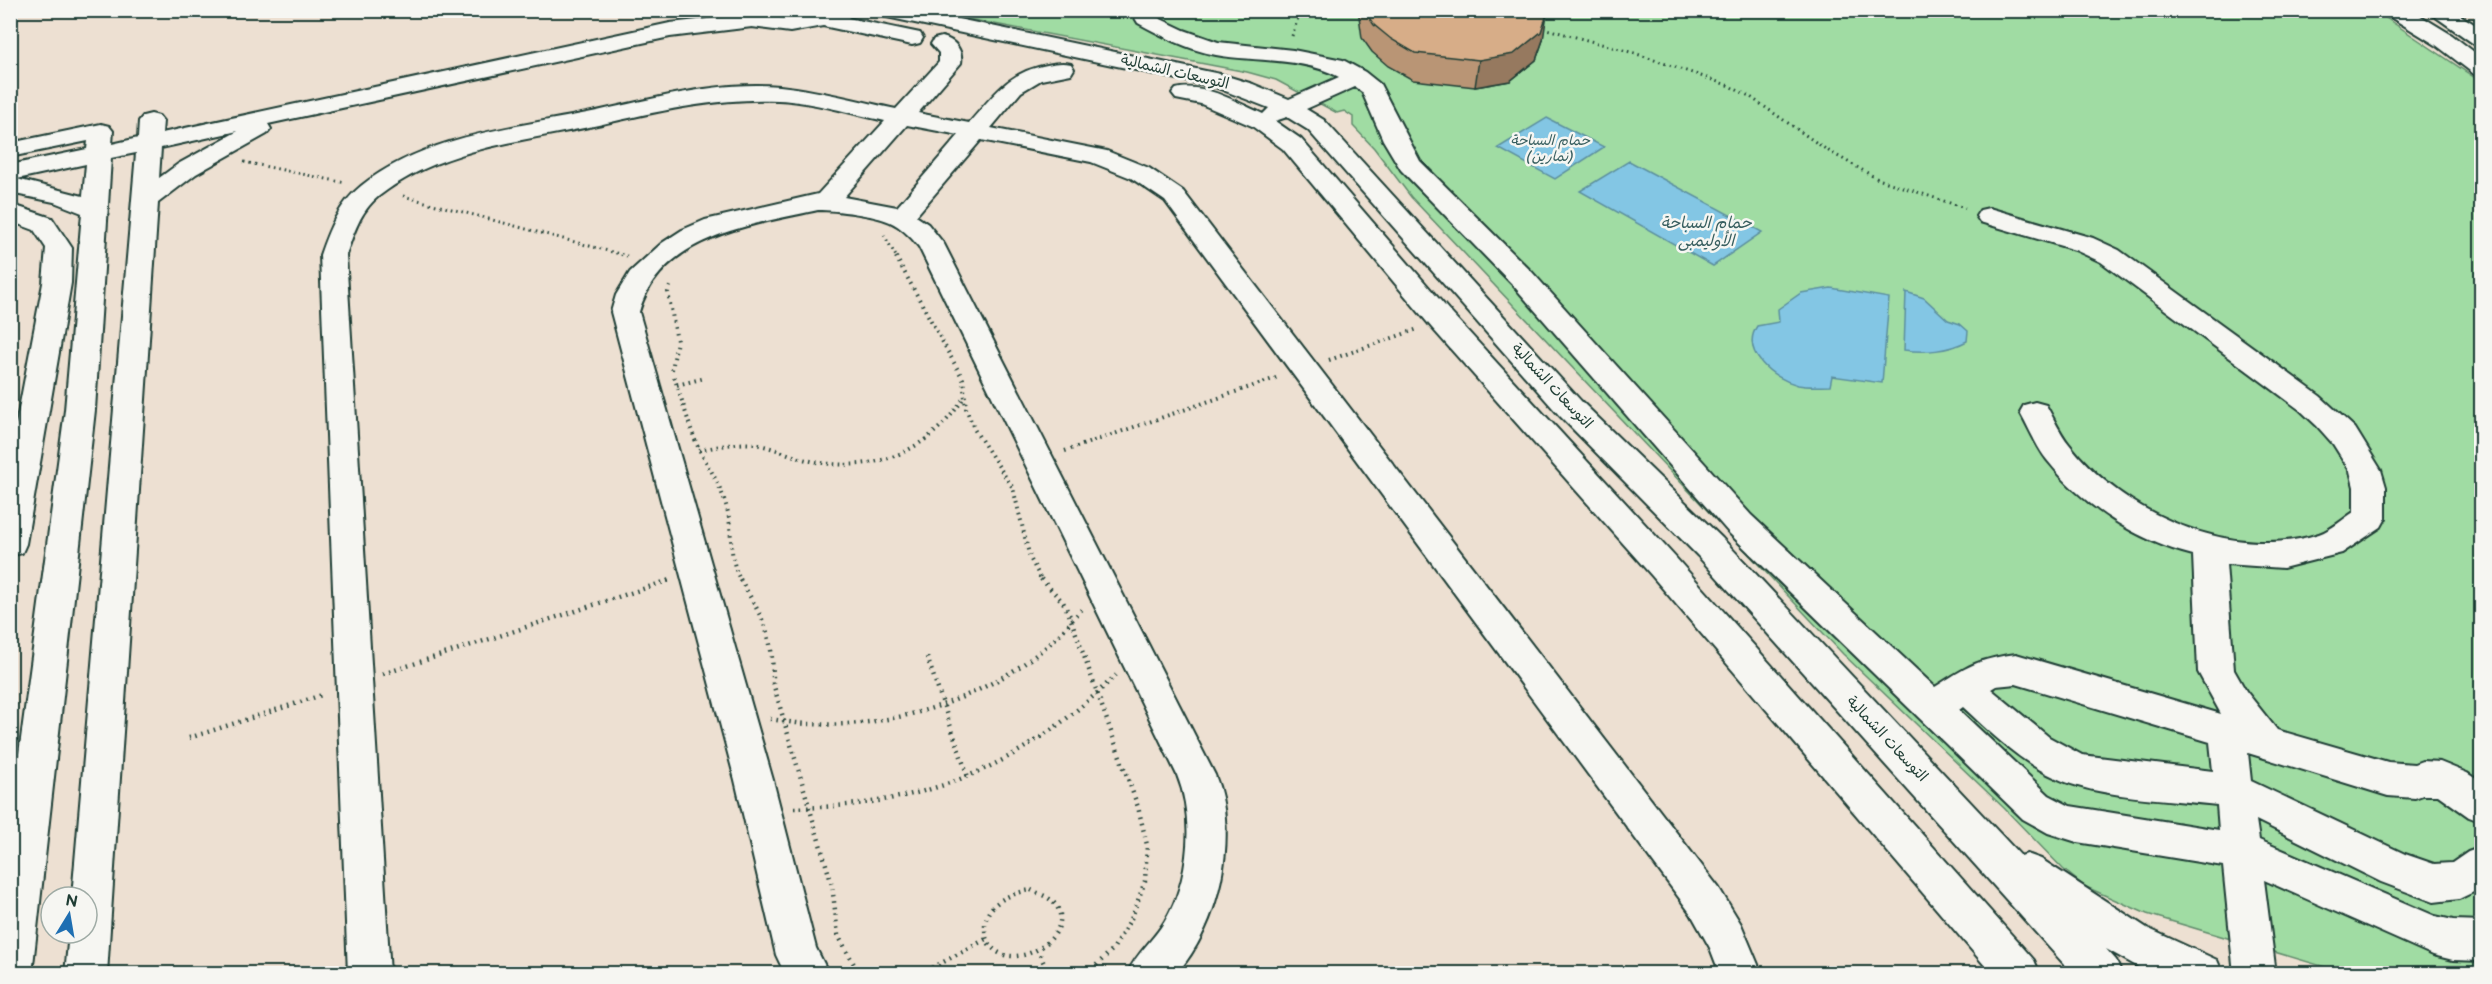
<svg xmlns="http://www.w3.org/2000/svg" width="2492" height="984" viewBox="0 0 2492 984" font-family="'Balsamiq Sans','Playpen Sans Arabic',sans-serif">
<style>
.green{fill:#a0dca3;stroke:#608c6c;stroke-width:1.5}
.water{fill:#83c6e4;stroke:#5b8f9e;stroke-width:1.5}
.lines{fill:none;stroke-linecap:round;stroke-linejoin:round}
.minor-casing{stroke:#1f3d34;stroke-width:4}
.path-far2{stroke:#1f3d34;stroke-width:3;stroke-dasharray:1.5 4;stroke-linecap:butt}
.path-far1{stroke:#1f3d34;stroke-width:4;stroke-dasharray:1.5 4.5;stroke-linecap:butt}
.path{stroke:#1f3d34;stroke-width:4.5;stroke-dasharray:1.5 5;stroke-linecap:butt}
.minor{fill:#f6f6f2;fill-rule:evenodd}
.wall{fill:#b99575;stroke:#1f3d34;stroke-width:1.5}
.shaded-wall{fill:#96795f;stroke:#1f3d34;stroke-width:1.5}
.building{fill:#d7ad88;stroke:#1f3d34;stroke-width:1.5}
.labels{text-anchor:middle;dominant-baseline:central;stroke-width:5;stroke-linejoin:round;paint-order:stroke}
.far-water-label{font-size:14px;font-style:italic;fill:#385f60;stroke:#f6f6f2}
.street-label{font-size:15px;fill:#1f3d34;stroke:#f6f6f2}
.water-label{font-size:16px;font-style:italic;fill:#385f60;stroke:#f6f6f2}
</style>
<rect width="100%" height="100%" fill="#ede0d2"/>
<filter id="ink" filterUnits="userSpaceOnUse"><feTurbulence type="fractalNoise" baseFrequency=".0167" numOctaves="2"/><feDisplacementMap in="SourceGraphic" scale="12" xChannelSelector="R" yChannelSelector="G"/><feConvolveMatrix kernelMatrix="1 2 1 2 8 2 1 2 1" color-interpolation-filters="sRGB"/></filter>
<g filter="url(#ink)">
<polygon class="green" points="2374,10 2481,82 2481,973 2345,973 2147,914 2084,886 2063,869 2004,808 1843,654 1411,197 1374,148 1353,126 1353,117 1344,111 1337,113 1276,80 1247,72 926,11"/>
<g class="water">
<polygon points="1547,118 1604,147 1555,179 1498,148"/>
<polygon points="1629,161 1762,232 1713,266 1580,191"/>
<path d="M1831 288 1889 298 1882 383 1832 376 1830 386C1819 386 1808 387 1798 385 1773 379 1740 352 1757 326L1779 322 1778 309 1801 293Z"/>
<path d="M1906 292 1924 298 1948 320 1960 324 1968 331 1967 341C1949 351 1924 353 1904 350Z"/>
</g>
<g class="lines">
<g class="minor-casing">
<g id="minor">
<path d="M731 10H755L767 17 790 19 829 10H851L853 13 848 18 920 33 923 38 920 43 912 45 823 26 790 32 752 27 670 37 268 124 271 129 267 134 196 174 158 203 107 974H65L69 933H87V897H72L136 153 111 158 95 410 32 974H10V821L65 410 82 213 54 202 10 193V165L87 149 88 141 10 157V143L101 124 109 126 113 131 112 144 138 138 139 121 143 116 151 114 159 116 163 121 162 133 670 23 735 16ZM238 131 178 164 159 178 161 148ZM86 164 83 196 17 179Z"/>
<path d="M872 10H915L1220 74 1253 84 1289 99 1339 77C1303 57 1255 62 1216 55 1188 50 1162 36 1138 23L1135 18 1138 13 1146 12 1184 30 1218 42 1293 50 1343 60 1365 72 1380 84 1420 161 1532 272 1751 515 1935 687C1967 667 1977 659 2016 654L2221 714 2198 672 2193 555C2137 541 2083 506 2047 460 2036 446 2029 428 2020 412L2024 405 2035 402 2046 405C2053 417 2060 433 2069 444 2123 514 2233 562 2319 534 2331 530 2343 519 2354 512V487L2350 471 2333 444 2317 426 2300 410 2101 262 2075 250 1980 222 1976 216 1980 210 1989 208 2093 238 2119 250 2320 396 2355 428 2381 470 2386 487V518L2381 527 2342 553 2283 568 2226 564 2234 670 2246 691 2277 730 2388 762 2414 764 2422 761 2440 762 2467 773 2482 783V822L2469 817 2438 795H2423L2415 798 2388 796 2248 753 2251 781 2405 854 2434 864 2452 863 2468 852 2482 847V888L2459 899 2434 902 2381 882 2256 820 2259 840 2435 916 2453 920 2482 921V961L2453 960 2433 955 2264 880 2276 974H2234L2223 866 2077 842 2048 833 2023 819 1729 533 1512 284 1401 170 1383 140 1362 92 1355 87 1306 109 1324 120 1581 401 1722 538 2021 856 2027 854 2041 859 2147 928 2217 960 2223 974H2151L2106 949 2116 960 2122 974H2073L1698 556 1559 415 1308 130 1287 117 1275 121 1301 139 1452 314 1676 558 2034 960 2040 974H1992L1652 576 1432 328 1283 149 1252 126 1201 104 1176 99 1172 94 1176 89C1204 82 1238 103 1263 114L1269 108 1215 87 882 16 874 15ZM2016 684 2210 742 2213 771 2082 755 2049 737 1991 689 1996 686ZM1963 707C1991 733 2019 761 2054 777 2096 798 2169 799 2217 805L2219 830 2070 806 2049 795 1959 710Z"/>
<polygon points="2385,10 2411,10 2452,35 2482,58 2482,76 2474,74 2436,45 2387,15"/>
<polygon points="2426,10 2452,10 2482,29 2482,45 2474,44"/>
<path d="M942 37C955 40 963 50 961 63L918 113 969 123C994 95 1008 72 1047 65 1056 63 1063 62 1071 64L1074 69 1071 74 1041 80 1021 92 991 128 1107 151 1149 168 1183 191 1719 888 1741 924 1762 974H1720L1710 948 1691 914 1165 201 1131 178 1091 162 981 140 916 216 928 224 944 244 1215 775C1240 835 1219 927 1176 974H1127C1136 953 1154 940 1165 921 1189 881 1195 819 1177 775L919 247C911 237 901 227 890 222 875 215 835 210 818 210 752 225 661 235 639 312L773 780 816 948 829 974H785L776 955 735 780 611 312 616 295 630 272 662 243 682 230 705 220 818 194 885 121C853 114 809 101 778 100 713 97 651 113 589 127 517 142 439 149 379 196 360 211 354 233 346 255L390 974H348L320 255C329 229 339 204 361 186 424 136 511 128 587 113 650 100 716 80 780 86 819 90 858 101 896 109L939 62V53L931 44 934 39ZM907 125 959 135 897 207 844 197Z"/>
<polygon points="10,204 52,218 72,248 71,283 26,544 22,553 10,556 10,456 43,283 46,248 34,230 10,221"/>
</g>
</g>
<g class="path-far2">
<polyline points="1543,28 1634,53 1727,85 1749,96 1827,150 1878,179 1965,208"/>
<polyline points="1292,36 1300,12 1303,10"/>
<polyline points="244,162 346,183"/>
<polyline points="403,196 627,256"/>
<polyline points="884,235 897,258"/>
</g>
<g class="path-far1">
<polyline points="896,257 963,379 966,408 974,429 1013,488 1030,558 1042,581"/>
<polyline points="670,286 668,292 677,341 672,370"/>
<polyline points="1329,360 1418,329"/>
<path d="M674 377C683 401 689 428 700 451 710 469 720 485 726 505 734 530 727 557 741 581"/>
<polyline points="677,385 705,378"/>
<path d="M699 450C717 447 736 442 754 444 774 447 792 457 811 461 874 474 928 452 963 399"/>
<polyline points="1065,451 1279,377"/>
<polyline points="667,581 670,580"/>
</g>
<g class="path">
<path d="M740 579C764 621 773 633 773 683L832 885 838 935 856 968 862 974"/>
<polyline points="1041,579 1063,602 1069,614 1138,807 1147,845 1145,881 1132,917 1113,949 1087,974"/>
<polyline points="927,657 968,777"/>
<polyline points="383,674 670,580"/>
<path d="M770 719C784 721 798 724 811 724 896 729 991 697 1054 640 1064 630 1073 619 1082 609"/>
<polyline points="189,738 325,694"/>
<path d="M794 808C926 806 1021 768 1116 675"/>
<path d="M1031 890C1037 893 1047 896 1052 901 1084 930 1015 978 990 945 986 941 985 933 985 928 984 903 1011 893 1031 890Z"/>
<polyline points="1040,955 1049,974"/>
<polyline points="921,974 986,939"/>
</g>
<use href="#minor" class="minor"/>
</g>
<polygon class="wall" points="1359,10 1545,10 1543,40 1536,60 1510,81 1475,87 1413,80 1388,66 1372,52 1362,38 1359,16"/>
<polygon class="shaded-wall" points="1547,14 1543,40 1536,60 1510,81 1475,87 1479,60"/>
<polygon class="building" points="1364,10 1545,10 1547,14 1541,32 1514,54 1479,60 1415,53 1391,39 1374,25"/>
</g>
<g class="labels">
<g class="far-water-label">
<text x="1550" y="140">حمام السباحة<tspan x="1550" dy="16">(تمارين)</tspan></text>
</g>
<g class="street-label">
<text transform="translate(1175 72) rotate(13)">التوسعات الشمالية</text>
<text transform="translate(1552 386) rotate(47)">التوسعات الشمالية</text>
<text transform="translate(1887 739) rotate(47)">التوسعات الشمالية</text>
</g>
<g class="water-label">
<text x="1706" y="223">حمام السباحة<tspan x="1706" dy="18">الأوليمبى</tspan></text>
</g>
</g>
<rect width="2492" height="984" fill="none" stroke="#f6f6f2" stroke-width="36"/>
<rect x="18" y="18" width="2456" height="948" fill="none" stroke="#1f3d34" stroke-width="2" filter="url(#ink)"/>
<g transform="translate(69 915) rotate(11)"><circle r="28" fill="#f6f6f2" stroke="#a0aca6" stroke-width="1.5"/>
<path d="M0-4.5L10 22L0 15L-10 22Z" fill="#1f6fb2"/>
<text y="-9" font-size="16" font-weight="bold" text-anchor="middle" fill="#1f3d34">N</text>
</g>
</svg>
